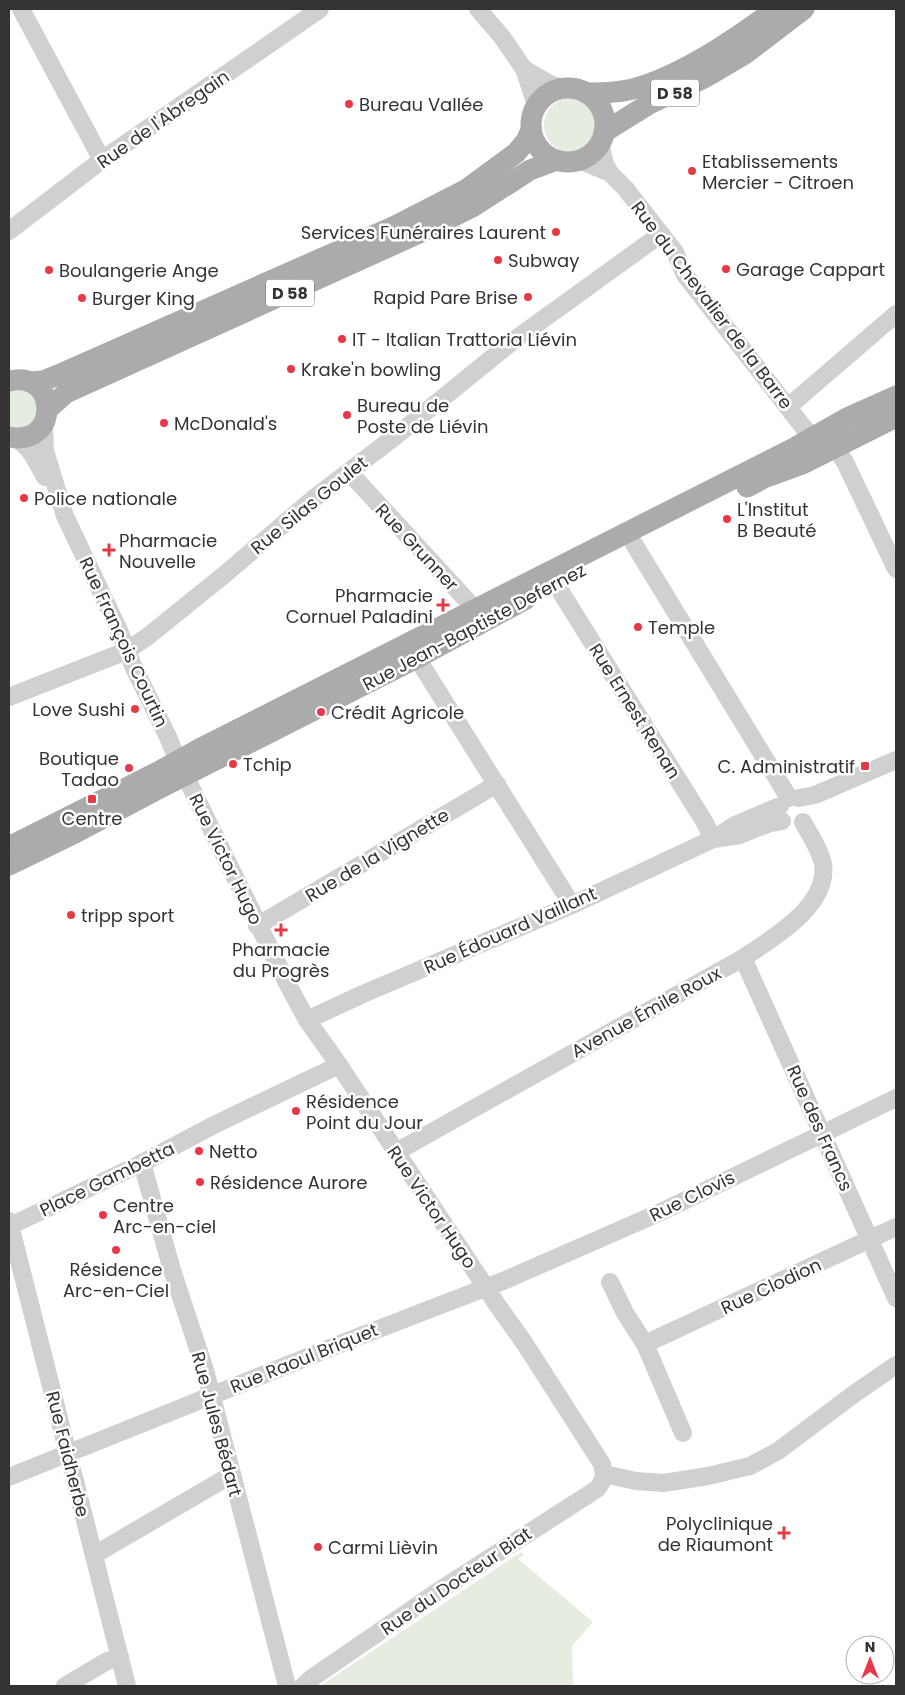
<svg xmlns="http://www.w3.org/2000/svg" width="905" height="1695" viewBox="0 0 905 1695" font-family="Poppins,sans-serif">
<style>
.green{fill:#e6ecdf}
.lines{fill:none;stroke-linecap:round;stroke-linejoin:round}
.minor{stroke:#d0d0d0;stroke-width:18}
.major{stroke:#ababab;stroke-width:21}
.poi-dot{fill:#e63946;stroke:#fff;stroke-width:2}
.labels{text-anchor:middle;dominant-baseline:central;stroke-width:5;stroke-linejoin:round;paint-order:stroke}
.shield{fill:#fff;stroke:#707070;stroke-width:1}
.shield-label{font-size:16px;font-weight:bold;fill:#333}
.poi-label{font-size:18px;fill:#333;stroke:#fff;text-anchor:start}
.street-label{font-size:18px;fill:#333;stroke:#fff}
</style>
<rect width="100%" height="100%" fill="#fff"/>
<g class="green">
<circle cx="571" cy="125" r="27"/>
<polygon points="25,388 39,404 36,418 25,428 9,427 9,389"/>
<polygon points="521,1552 524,1555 518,1559 593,1622 572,1646 573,1686 320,1686"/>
</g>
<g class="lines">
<g class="minor">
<polyline points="21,9 102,160"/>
<polyline points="478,9 502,37 524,69 536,105"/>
<polyline points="524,69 552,85 563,88"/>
<polyline points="600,144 605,164 610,173"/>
<polyline points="579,160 610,173 625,188 675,252 685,275 804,428 813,437 835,447 845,462 896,569"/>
<polyline points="9,231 102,160 320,9"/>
<polyline points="788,407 896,314"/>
<path d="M44 424 45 451 65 516 118 628 134 668 168 737 178 761 288 985 307 1020 339 1065 498 1306 525 1344 602 1464C605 1475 604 1480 597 1489L443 1588 312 1678 303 1686"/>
<path d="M16 439C31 447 37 463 45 477"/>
<polyline points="349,472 484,619"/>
<polyline points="634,544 789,798"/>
<polyline points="417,658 572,905"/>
<polyline points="9,697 126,651 147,637 224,575 313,499 397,435 513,341 661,234"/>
<polyline points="799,798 815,795 896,760"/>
<polyline points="780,806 735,825 713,839 740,835 770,823 782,821"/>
<polyline points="257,926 497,784"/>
<polyline points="743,958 896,1298"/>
<polyline points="307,1020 363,994 572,905 713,839 704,821 562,594 559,588 559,582"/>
<path d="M396 1152 743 958C773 938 829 906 823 864 820 849 810 835 803 822"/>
<polyline points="142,1163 172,1270 205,1370 287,1686"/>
<polyline points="9,1221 127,1686"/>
<polyline points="10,1226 142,1163 216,1124 339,1065"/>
<polyline points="610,1282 625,1313 645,1344 683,1433"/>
<polyline points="645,1344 896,1227"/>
<polyline points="604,1474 636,1481 664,1483 708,1476 750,1466 778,1451 854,1394 896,1365"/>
<polyline points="9,1477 350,1340 503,1281 661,1212 896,1098"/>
<polyline points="94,1555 231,1475"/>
<polyline points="65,1686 107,1661 120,1657"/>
</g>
<g class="major">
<circle cx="568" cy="125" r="37"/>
<path d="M587 93C602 93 617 93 633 89 682 76 735 39 776 9"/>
<polyline points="604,132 649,104 706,77 745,54 804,9"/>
<path d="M9 381C58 369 61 447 9 437"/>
<polyline points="31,382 43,381 58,375 395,226 467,189 516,153 526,141 531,130"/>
<polyline points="48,409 66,393 428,229 474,206 530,170 557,160"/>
<polyline points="747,487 766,477 802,464 896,417"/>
<polyline points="9,847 158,772 203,747 796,447 849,417 896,396"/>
<polyline points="9,865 75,833 160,788 417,658 526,599"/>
</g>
</g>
<g class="poi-dot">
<circle cx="349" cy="104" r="5"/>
<circle cx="692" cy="171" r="5"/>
<circle cx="556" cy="232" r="5"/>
<circle cx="498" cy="260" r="5"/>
<circle cx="726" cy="269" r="5"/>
<circle cx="49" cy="270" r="5"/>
<circle cx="528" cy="297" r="5"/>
<circle cx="82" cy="298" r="5"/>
<circle cx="342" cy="339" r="5"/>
<circle cx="291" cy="369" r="5"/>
<circle cx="347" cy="415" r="5"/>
<circle cx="164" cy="423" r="5"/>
<circle cx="24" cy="498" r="5"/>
<circle cx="727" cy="519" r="5"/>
<path d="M106.5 542.5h5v5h5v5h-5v5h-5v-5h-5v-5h5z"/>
<path d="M440.5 597.5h5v5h5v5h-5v5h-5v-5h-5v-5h5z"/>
<circle cx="638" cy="627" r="5"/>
<circle cx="135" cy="709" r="5"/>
<circle cx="321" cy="712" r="5"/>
<circle cx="233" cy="764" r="5"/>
<rect x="860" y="761" width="10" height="10" rx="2.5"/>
<circle cx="129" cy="768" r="5"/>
<rect x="87" y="794" width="10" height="10" rx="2.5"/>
<circle cx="71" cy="915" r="5"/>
<path d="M278.5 922.5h5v5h5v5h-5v5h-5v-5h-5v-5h5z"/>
<circle cx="296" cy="1111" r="5"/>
<circle cx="199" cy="1151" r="5"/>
<circle cx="200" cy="1182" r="5"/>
<circle cx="103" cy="1215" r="5"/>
<circle cx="116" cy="1250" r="5"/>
<path d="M781.5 1525.5h5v5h5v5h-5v5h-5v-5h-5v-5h5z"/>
<circle cx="318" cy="1547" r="5"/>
</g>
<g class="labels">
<g class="shield">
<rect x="651" y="79.5" width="48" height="27" rx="4"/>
<rect x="266" y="279.5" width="48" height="27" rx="4"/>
</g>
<g class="shield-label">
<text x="675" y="93">D 58</text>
<text x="290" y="293">D 58</text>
</g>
<g class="poi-label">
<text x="359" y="104">Bureau Vallée</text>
<text x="702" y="161">Etablissements<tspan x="702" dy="21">Mercier - Citroen</tspan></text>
<text x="546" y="232" text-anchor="end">Services Funéraires Laurent</text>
<text x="508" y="260">Subway</text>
<text x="736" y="269">Garage Cappart</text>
<text x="59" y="270">Boulangerie Ange</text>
<text x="518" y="297" text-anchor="end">Rapid Pare Brise</text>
<text x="92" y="298">Burger King</text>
<text x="352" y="339">IT - Italian Trattoria Liévin</text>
<text x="301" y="369">Krake'n bowling</text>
<text x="357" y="405">Bureau de<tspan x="357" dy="21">Poste de Liévin</tspan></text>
<text x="174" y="423">McDonald's</text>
<text x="34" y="498">Police nationale</text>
<text x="737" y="509">L'Institut<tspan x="737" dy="21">B Beauté</tspan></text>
<text x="119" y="540">Pharmacie<tspan x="119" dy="21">Nouvelle</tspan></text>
<text x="433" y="595" text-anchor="end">Pharmacie<tspan x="433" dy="21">Cornuel Paladini</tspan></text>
<text x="648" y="627">Temple</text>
<text x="125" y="709" text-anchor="end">Love Sushi</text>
<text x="331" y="712">Crédit Agricole</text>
<text x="119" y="758" text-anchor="end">Boutique<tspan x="119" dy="21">Tadao</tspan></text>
<text x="243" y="764">Tchip</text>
<text x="855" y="766" text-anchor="end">C. Administratif</text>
<text x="92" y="818" text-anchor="middle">Centre</text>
<text x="81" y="915">tripp sport</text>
<text x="281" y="949" text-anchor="middle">Pharmacie<tspan x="281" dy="21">du Progrès</tspan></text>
<text x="306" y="1101">Résidence<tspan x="306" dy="21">Point du Jour</tspan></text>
<text x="209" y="1151">Netto</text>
<text x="210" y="1182">Résidence Aurore</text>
<text x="113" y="1205">Centre<tspan x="113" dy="21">Arc-en-ciel</tspan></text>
<text x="116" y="1269" text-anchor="middle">Résidence<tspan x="116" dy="21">Arc-en-Ciel</tspan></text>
<text x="773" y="1523" text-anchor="end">Polyclinique<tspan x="773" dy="21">de Riaumont</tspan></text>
<text x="328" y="1547">Carmi Lièvin</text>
</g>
<g class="street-label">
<text transform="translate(163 119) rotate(-35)">Rue de l'Abregain</text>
<text transform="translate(712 305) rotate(53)">Rue du Chevalier de la Barre</text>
<text transform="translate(309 505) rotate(-39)">Rue Silas Goulet</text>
<text transform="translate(417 547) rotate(47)">Rue Grunner</text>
<text transform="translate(474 627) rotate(-28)">Rue Jean-Baptiste Defernez</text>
<text transform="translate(124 642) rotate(65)">Rue François Courtin</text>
<text transform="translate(635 711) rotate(58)">Rue Ernest Renan</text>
<text transform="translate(377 855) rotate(-31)">Rue de la Vignette</text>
<text transform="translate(226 859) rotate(64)">Rue Victor Hugo</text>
<text transform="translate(510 930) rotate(-24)">Rue Édouard Vaillant</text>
<text transform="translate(646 1012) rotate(-29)">Avenue Émile Roux</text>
<text transform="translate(820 1128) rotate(66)">Rue des Francs</text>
<text transform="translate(107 1179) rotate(-26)">Place Gambetta</text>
<text transform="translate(692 1196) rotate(-26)">Rue Clovis</text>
<text transform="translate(432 1207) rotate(56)">Rue Victor Hugo</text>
<text transform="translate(771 1286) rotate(-25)">Rue Clodion</text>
<text transform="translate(304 1358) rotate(-22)">Rue Raoul Briquet</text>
<text transform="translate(217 1424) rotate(75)">Rue Jules Bédart</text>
<text transform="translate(68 1454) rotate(76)">Rue Faidherbe</text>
<text transform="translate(456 1581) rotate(-34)">Rue du Docteur Biat</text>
</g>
</g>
<rect width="905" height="1695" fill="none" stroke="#333333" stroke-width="20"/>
<g transform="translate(870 1660)"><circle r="24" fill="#ffffff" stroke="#adadad"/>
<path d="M0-4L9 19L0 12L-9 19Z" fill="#e63946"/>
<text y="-8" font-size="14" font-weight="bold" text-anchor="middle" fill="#333333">N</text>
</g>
</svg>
